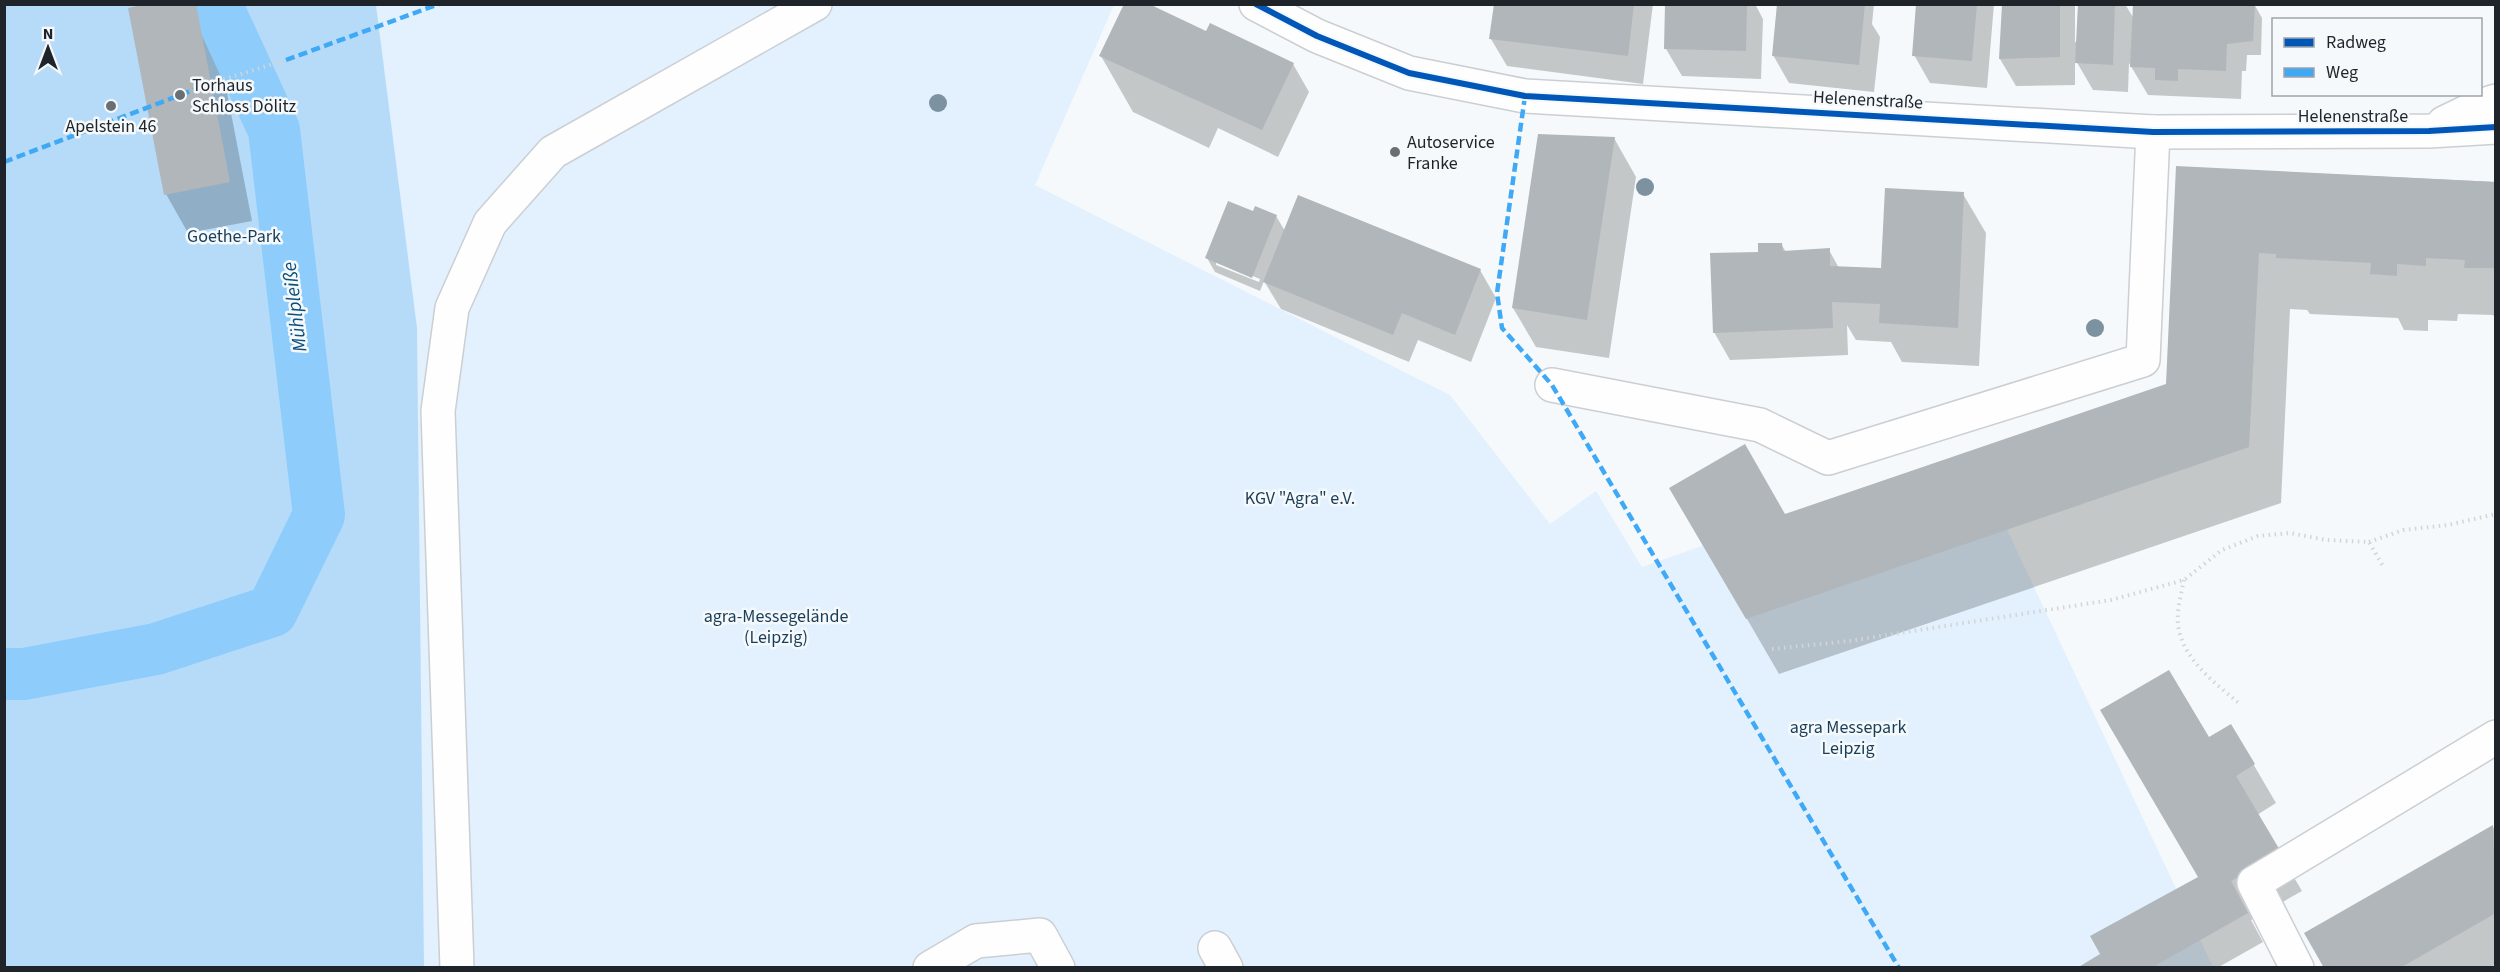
<svg xmlns="http://www.w3.org/2000/svg" width="2500" height="972" viewBox="0 0 2500 972" font-family="'Source Sans 3',sans-serif">
<style>
.green{fill:#e2f1fd}
.forest{fill:#b5dbf9}
.shadow{fill:#0003;fill-rule:evenodd}
.lines{fill:none;stroke-linecap:round;stroke-linejoin:round}
.canal{stroke:#8dccfb;stroke-width:52}
.building{fill:#b1b6ba}
.minor-casing{stroke:#cbcfd3;stroke-width:36}
.path{stroke:#d3d4d6;stroke-width:4;stroke-dasharray:1.5 4.5;stroke-linecap:butt}
.minor{stroke:#fefefe;stroke-width:33}
.quiet{stroke:#3fa9f5;stroke-width:4.5;stroke-dasharray:9 4.5;stroke-linecap:butt}
.cycleway-casing{stroke:#f5f9fc;stroke-width:10}
.cycleway{stroke:#0057b8;stroke-width:6}
.tree{fill:#7c92a1}
.poi-dot{fill:#6a6f73;stroke:#f5f9fc;stroke-width:2}
.labels{text-anchor:middle;dominant-baseline:central;stroke-width:5;stroke-linejoin:round;paint-order:stroke}
.poi-label{font-size:18px;fill:#1e242a;stroke:#f5f9fc;text-anchor:start}
.street-label{font-size:18px;fill:#1e242a;stroke:#f5f9fc}
.park-label{font-size:18px;fill:#183d58;stroke:#f5f9fc}
.water-label{font-size:20px;font-style:italic;fill:#0d507b;stroke:#f5f9fc}
</style>
<rect width="100%" height="100%" fill="#f6f9fb"/>
<polygon class="green" points="5,4 1114,5 1035,185 1450,395 1550,524 1596,491 1642,567 1970,451 2213,967 5,967"/>
<polygon class="forest" points="5,5 376,5 417,328 424,967 5,968"/>
<g class="shadow">
<polygon points="155,4 198,4 216,36 252,221 188,233 166,194"/>
<polygon points="1495,4 1653,4 1643,84 1507,66 1491,39"/>
<polygon points="1667,4 1755,4 1763,19 1761,79 1682,76 1666,49"/>
<polygon points="1779,4 1874,4 1872,24 1880,37 1874,92 1789,83 1773,55"/>
<polygon points="1918,4 1994,4 1987,88 1930,83 1914,55"/>
<polygon points="2004,4 2075,4 2075,42 2078,42 2079,4 2125,4 2134,19 2254,4 2262,18 2261,55 2247,55 2246,71 2242,71 2241,99 2148,95 2129,63 2128,92 2093,90 2075,59 2075,85 2016,86 2000,59"/>
<polygon points="1205,33 1293,64 1309,92 1278,157 1218,128 1209,148 1133,112 1101,56"/>
<polygon points="1614,138 1636,177 1609,358 1536,347 1513,308"/>
<polygon points="2178,167 2496,182 2496,319 2493,315 2458,314 2457,321 2428,320 2428,331 2404,330 2398,318 2310,314 2307,310 2290,309 2281,503 1779,674 1671,488 1785,516 2167,385"/>
<polygon points="1963,194 1986,233 1979,366 1902,362 1891,342 1856,340 1847,325 1848,355 1730,360 1714,332 1759,253 1781,244 1786,252 1829,250 1839,268 1883,270"/>
<path d="M1254 213 1276 216 1285 231 1480 270 1496 298 1471 362 1418 340 1409 362 1281 309 1264 281 1260 291 1215 272 1207 258ZM1216 261 1260 279 1259 282 1216 265Z"/>
<polygon points="2231,726 2276,803 2257,815 2302,891 2251,920 2263,942 2217,968 2080,968 2102,955 2200,878 2208,739"/>
<polygon points="2493,827 2496,832 2496,964 2490,968 2326,968"/>
</g>
<g class="lines">
<polyline class="canal" points="4,674 24,674 156,649 272,611 319,515 274,130 216,4"/>
</g>
<g class="building">
<polygon points="147,4 196,4 230,182 164,195 128,8"/>
<polygon points="1124,4 1149,4 1206,31 1210,23 1294,63 1262,130 1099,56"/>
<polygon points="1494,4 1634,4 1628,56 1489,39"/>
<polygon points="1665,4 1747,4 1746,51 1664,49"/>
<polygon points="1777,4 1865,4 1859,65 1772,56"/>
<polygon points="1916,4 1977,4 1972,61 1912,56"/>
<polygon points="2002,4 2060,4 2060,57 1999,59"/>
<polygon points="2078,4 2115,4 2113,65 2075,63"/>
<polygon points="2133,4 2255,4 2253,41 2227,44 2226,71 2178,69 2178,81 2155,80 2155,68 2130,67"/>
<polygon points="1538,134 1615,137 1587,320 1512,308"/>
<polygon points="2176,166 2496,182 2496,274 2493,268 2464,268 2465,260 2426,258 2426,266 2397,264 2397,276 2370,274 2371,263 2276,258 2276,254 2259,253 2249,447 1746,619 1669,488 1745,444 1785,514 2166,384"/>
<polygon points="1885,188 1964,192 1958,328 1879,323 1880,304 1832,302 1833,328 1713,333 1710,253 1758,252 1758,243 1782,243 1783,251 1830,248 1830,266 1881,268"/>
<polygon points="1298,195 1481,269 1455,335 1402,313 1393,335 1263,282"/>
<polygon points="1228,201 1253,211 1255,206 1277,215 1252,278 1205,258"/>
<polygon points="2169,670 2209,737 2231,724 2255,764 2236,776 2281,852 2231,881 2248,913 2151,968 2077,968 2100,954 2090,936 2198,877 2100,710"/>
<polygon points="2493,825 2496,913 2400,968 2324,968 2304,933"/>
</g>
<g class="lines">
<g class="minor-casing">
<g id="minor">
<polyline points="1256,4 1317,36 1409,73 1525,96 2153,132 2429,131 2496,127"/>
<polyline points="2444,123 2477,107 2496,101"/>
<polyline points="1552,385 1760,425 1828,458 2143,360 2153,132"/>
<polyline points="1215,948 1226,968"/>
<polyline points="457,968 438,411 452,308 490,223 553,152 815,4"/>
<polyline points="930,968 976,941 1040,935 1058,968"/>
<polyline points="2297,968 2254,883 2496,737"/>
</g>
</g>
<g class="path">
<polyline points="212,83 286,60"/>
<polyline points="2369,542 2403,530 2448,525 2496,514"/>
<path d="M2184 580C2182 590 2179 601 2178 612 2174 654 2213 681 2241 705"/>
<polyline points="1772,649 1849,641 2111,600 2184,580 2222,550 2258,536 2290,533 2326,540 2369,542 2384,568"/>
</g>
<use href="#minor" class="minor"/>
<g class="quiet">
<polyline points="286,60 439,4"/>
<polyline points="1525,96 1497,293 1502,328 1552,385 1899,968"/>
<polyline points="4,162 212,83"/>
</g>
<g class="cycleway-casing">
<polyline id="cycleway" points="1256,4 1317,36 1409,73 1525,96 2153,132 2429,131 2496,127"/>
</g>
<use href="#cycleway" class="cycleway"/>
</g>
<g class="tree">
<circle cx="938" cy="103" r="9"/>
<circle cx="1645" cy="187" r="9"/>
<circle cx="2095" cy="328" r="9"/>
</g>
<g class="poi-dot">
<circle cx="180" cy="95" r="6"/>
<circle cx="111" cy="106" r="6"/>
<circle cx="1395" cy="152" r="6"/>
</g>
<g class="labels">
<g class="poi-label">
<text x="192" y="85">Torhaus<tspan x="192" dy="21">Schloss Dölitz</tspan></text>
<text x="111" y="126" text-anchor="middle">Apelstein 46</text>
<text x="1407" y="142">Autoservice<tspan x="1407" dy="21">Franke</tspan></text>
</g>
<g class="street-label">
<text transform="translate(1868 100) rotate(3)">Helenenstraße</text>
<text x="2353" y="116">Helenenstraße</text>
</g>
<g class="park-label">
<text x="234" y="236">Goethe-Park</text>
<text x="1300" y="498">KGV "Agra" e.V.</text>
<text x="776" y="616">agra-Messegelände<tspan x="776" dy="21">(Leipzig)</tspan></text>
<text x="1848" y="727">agra Messepark<tspan x="1848" dy="21">Leipzig</tspan></text>
</g>
<g class="water-label">
<text transform="translate(295 307) rotate(-97)">Mühlpleiße</text>
</g>
</g>
<rect width="2500" height="972" fill="none" stroke="#1e242a" stroke-width="12"/>
<rect x="2272" y="18" width="210" height="78" fill="#f5f9fc" stroke="#9fa4a8" stroke-width="1.5"/>
<rect x="2284" y="38" width="30" height="9" fill="#0057b8" stroke="#9fa4a8" stroke-width="1.5"/>
<text x="2326" y="48" font-size="18" fill="#1e242a">Radweg</text>
<rect x="2284" y="68" width="30" height="9" fill="#3fa9f5" stroke="#9fa4a8" stroke-width="1.5"/>
<text x="2326" y="78" font-size="18" fill="#1e242a">Weg</text>
<g transform="translate(48 48)" stroke="#f5f9fc" stroke-width="4.5" paint-order="stroke">
<path d="M0-4.5L10 22L0 15L-10 22Z" fill="#1e242a"/>
<text y="-9" font-size="16" font-weight="bold" text-anchor="middle" fill="#1e242a">N</text>
</g>
</svg>
